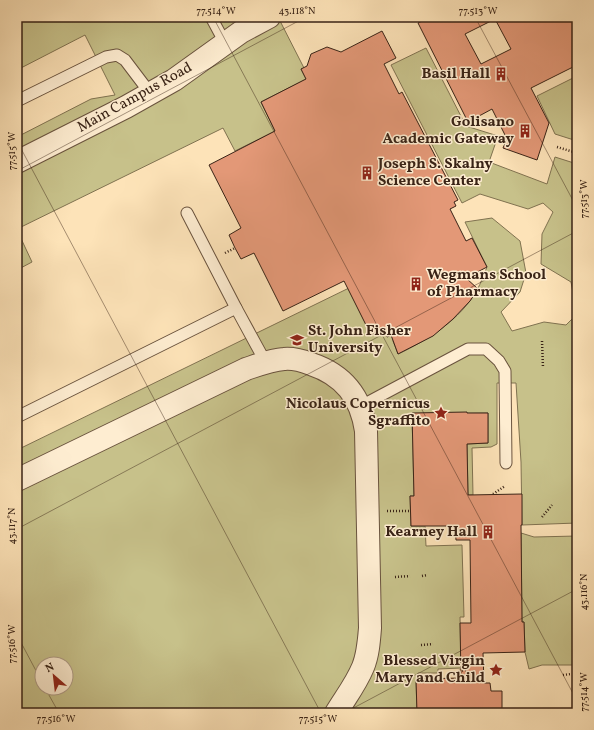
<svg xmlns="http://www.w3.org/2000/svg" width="594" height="730" viewBox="0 0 594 730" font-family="Vollkorn,serif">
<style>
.green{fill:#c7c18a;stroke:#807250;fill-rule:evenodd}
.building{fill:#e39877;stroke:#392316;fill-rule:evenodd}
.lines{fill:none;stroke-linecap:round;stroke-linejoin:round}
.service-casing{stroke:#6a533e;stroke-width:13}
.minor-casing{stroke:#6a533e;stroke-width:24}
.path{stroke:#392316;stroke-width:2.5;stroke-dasharray:1 2;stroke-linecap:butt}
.service{stroke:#feedd1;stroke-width:11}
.minor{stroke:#feedd1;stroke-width:22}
.ticks{fill:none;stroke:#392316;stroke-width:1;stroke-opacity:0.45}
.labels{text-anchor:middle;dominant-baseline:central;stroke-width:3;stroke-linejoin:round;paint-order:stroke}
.poi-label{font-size:15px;font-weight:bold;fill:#392316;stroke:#feedd1;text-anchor:end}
.street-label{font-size:15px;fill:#392316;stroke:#feedd1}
.neatline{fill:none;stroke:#392316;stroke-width:1.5}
.ticks-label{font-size:10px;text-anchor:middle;fill:#392316}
</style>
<rect width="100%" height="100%" fill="#fde3b8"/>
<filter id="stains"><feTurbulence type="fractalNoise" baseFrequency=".005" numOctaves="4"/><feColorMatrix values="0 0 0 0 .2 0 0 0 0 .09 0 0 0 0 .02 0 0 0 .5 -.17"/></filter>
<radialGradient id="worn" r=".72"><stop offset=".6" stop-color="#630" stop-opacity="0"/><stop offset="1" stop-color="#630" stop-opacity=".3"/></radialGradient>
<g class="green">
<polygon points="17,17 278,17 304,68 301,69 306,79 261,102 275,131 235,151 223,128 17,229 17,137 91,99 115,95 85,35 17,70"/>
<path d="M426 48 466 126 498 136 489 162 547 184 555 157 577 164V523L522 525 521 462 516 383H497V444L491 447 472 448 473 495H468L467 444 488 443V413L412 414 414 496H410L411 526H425L426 546 462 545 464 617H460L461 668 438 669V673H418V679L416 680 417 713H31L17 708V450L349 288 371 334 382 329 387 337 394 333 393 341 398 354C428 340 460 320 477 290 481 283 484 274 487 267L465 222 492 218 520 241 526 273 520 292 501 312 512 331 544 322 566 325 577 314 571 282 541 264 542 234 553 212 543 203 528 209 480 194 462 203 391 65ZM42 664H66V688H42Z"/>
<polygon points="577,76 577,141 555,134 537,96"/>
<polygon points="17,230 32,262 17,270"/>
<polygon points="521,533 534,537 577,536 577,665 542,665 529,669 525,652 524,622 522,622"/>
</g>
<g class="building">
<path d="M430 17H577V65L531 88 549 123 537 160 503 148 507 139 492 109 468 122 418 23ZM495 19 511 49 481 64 465 34Z"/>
<polygon points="382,31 396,58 384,64 399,94 402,92 458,200 454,202 456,206 450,209 466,241 472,238 487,267 466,278 478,289 470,301 453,319 433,336 398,354 391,335 387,337 382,329 371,335 344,281 283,311 254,253 241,259 235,248 229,235 241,228 209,165 275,131 261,102 306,79 301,69 307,66 311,54 327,47 341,52"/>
<polygon points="467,412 467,413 488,413 488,443 467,444 468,495 522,494 522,525 521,525 522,622 524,622 525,652 483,653 484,683 490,683 491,691 502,691 502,713 417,713 416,679 461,678 460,623 471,623 470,540 456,540 455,526 411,526 410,496 414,496 412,413"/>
</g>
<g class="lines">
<g class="service-casing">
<g id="service">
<polyline points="211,17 225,43"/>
<polyline points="17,101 106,57 117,55 125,60 150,93"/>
<polyline points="187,213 236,308"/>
<polyline points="361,406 468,349 486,349 499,361 505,371 506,463"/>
<polyline points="17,417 236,308 266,363"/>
</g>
</g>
<g class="minor-casing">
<g id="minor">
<polyline points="17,162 126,107 174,80 241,32 269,17"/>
<path d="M17 480 246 369C258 365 271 360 284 359 293 358 303 361 311 364 344 375 361 397 366 431L370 628C369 641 368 655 363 667 356 684 345 698 336 713"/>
</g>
</g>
<g class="path">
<polyline points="557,147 577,153"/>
<polyline points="225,253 235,248"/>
<polyline points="542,341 543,368"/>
<polyline points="493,494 505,486"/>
<polyline points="387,511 411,511"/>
<polyline points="542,517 552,505"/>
<polyline points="422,576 427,575"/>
<polyline points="395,577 410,576"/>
<polyline points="421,645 433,644"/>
<polyline points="459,671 467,670"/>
<polyline points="563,675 571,674"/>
</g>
<use href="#service" class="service"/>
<use href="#minor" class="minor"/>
</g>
<path class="ticks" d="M213 17 577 701M475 17 577 208M17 141 321 713M17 171 306 17M17 529 577 231M17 635 42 682M45 688 59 713M344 713 577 589"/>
<defs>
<g id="building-bare" transform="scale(1.08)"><path d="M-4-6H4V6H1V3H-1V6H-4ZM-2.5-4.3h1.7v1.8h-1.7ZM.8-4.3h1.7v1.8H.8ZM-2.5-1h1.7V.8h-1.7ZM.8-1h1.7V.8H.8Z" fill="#8f2418" stroke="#feedd1" stroke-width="2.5" paint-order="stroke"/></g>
<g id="university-bare" transform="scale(1.08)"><path d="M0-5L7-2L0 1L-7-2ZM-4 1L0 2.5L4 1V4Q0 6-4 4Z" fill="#8f2418" stroke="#feedd1" stroke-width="2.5" paint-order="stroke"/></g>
<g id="sight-bare" transform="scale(1.08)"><path d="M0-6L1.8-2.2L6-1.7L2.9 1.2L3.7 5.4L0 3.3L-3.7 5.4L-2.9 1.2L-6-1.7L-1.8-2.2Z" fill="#8f2418" stroke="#feedd1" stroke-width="2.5" paint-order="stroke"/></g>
</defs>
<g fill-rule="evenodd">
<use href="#building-bare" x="501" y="74"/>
<use href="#building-bare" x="525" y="131"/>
<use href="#building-bare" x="367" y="173"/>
<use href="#building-bare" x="416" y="284"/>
<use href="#university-bare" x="297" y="340"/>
<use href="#sight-bare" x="441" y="413"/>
<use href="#building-bare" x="488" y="532"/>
<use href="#sight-bare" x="496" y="670"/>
</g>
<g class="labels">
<g class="poi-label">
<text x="490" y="74">Basil Hall</text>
<text x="514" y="122">Golisano<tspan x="514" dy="17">Academic Gateway</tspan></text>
<text x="378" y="164" text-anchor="start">Joseph S. Skalny<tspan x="378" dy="17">Science Center</tspan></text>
<text x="427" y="275" text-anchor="start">Wegmans School<tspan x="427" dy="17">of Pharmacy</tspan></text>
<text x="308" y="331" text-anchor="start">St. John Fisher<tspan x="308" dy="17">University</tspan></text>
<text x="430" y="404">Nicolaus Copernicus<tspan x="430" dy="17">Sgraffito</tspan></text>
<text x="477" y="532">Kearney Hall</text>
<text x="485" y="661">Blessed Virgin<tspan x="485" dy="17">Mary and Child</tspan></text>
</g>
<g class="street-label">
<text transform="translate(135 98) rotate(-29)">Main Campus Road</text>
</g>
</g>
<rect width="594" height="730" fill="none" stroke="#fde3b8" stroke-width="44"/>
<g transform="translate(54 676) rotate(332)"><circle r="19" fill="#feedd1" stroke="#af9c86"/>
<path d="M0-3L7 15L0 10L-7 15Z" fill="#8f2418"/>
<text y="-6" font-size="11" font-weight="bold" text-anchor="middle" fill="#392316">N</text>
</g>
<rect x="22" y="22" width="550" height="686" class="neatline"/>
<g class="ticks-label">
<text x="216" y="14">77.514°W</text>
<text x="297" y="14">43.118°N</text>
<text x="478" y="14">77.513°W</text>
<text transform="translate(11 151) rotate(-90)" y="4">77.515°W</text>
<text transform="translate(583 199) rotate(-90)" y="4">77.513°W</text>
<text transform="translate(11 526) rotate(-90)" y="4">43.117°N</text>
<text transform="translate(583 592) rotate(-90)" y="4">43.116°N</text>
<text transform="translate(11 644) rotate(-90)" y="4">77.516°W</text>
<text transform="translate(583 692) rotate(-90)" y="4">77.514°W</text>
<text x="56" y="722">77.516°W</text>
<text x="318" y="722">77.515°W</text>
</g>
<rect width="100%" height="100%" filter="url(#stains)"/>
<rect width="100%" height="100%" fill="url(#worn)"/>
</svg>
